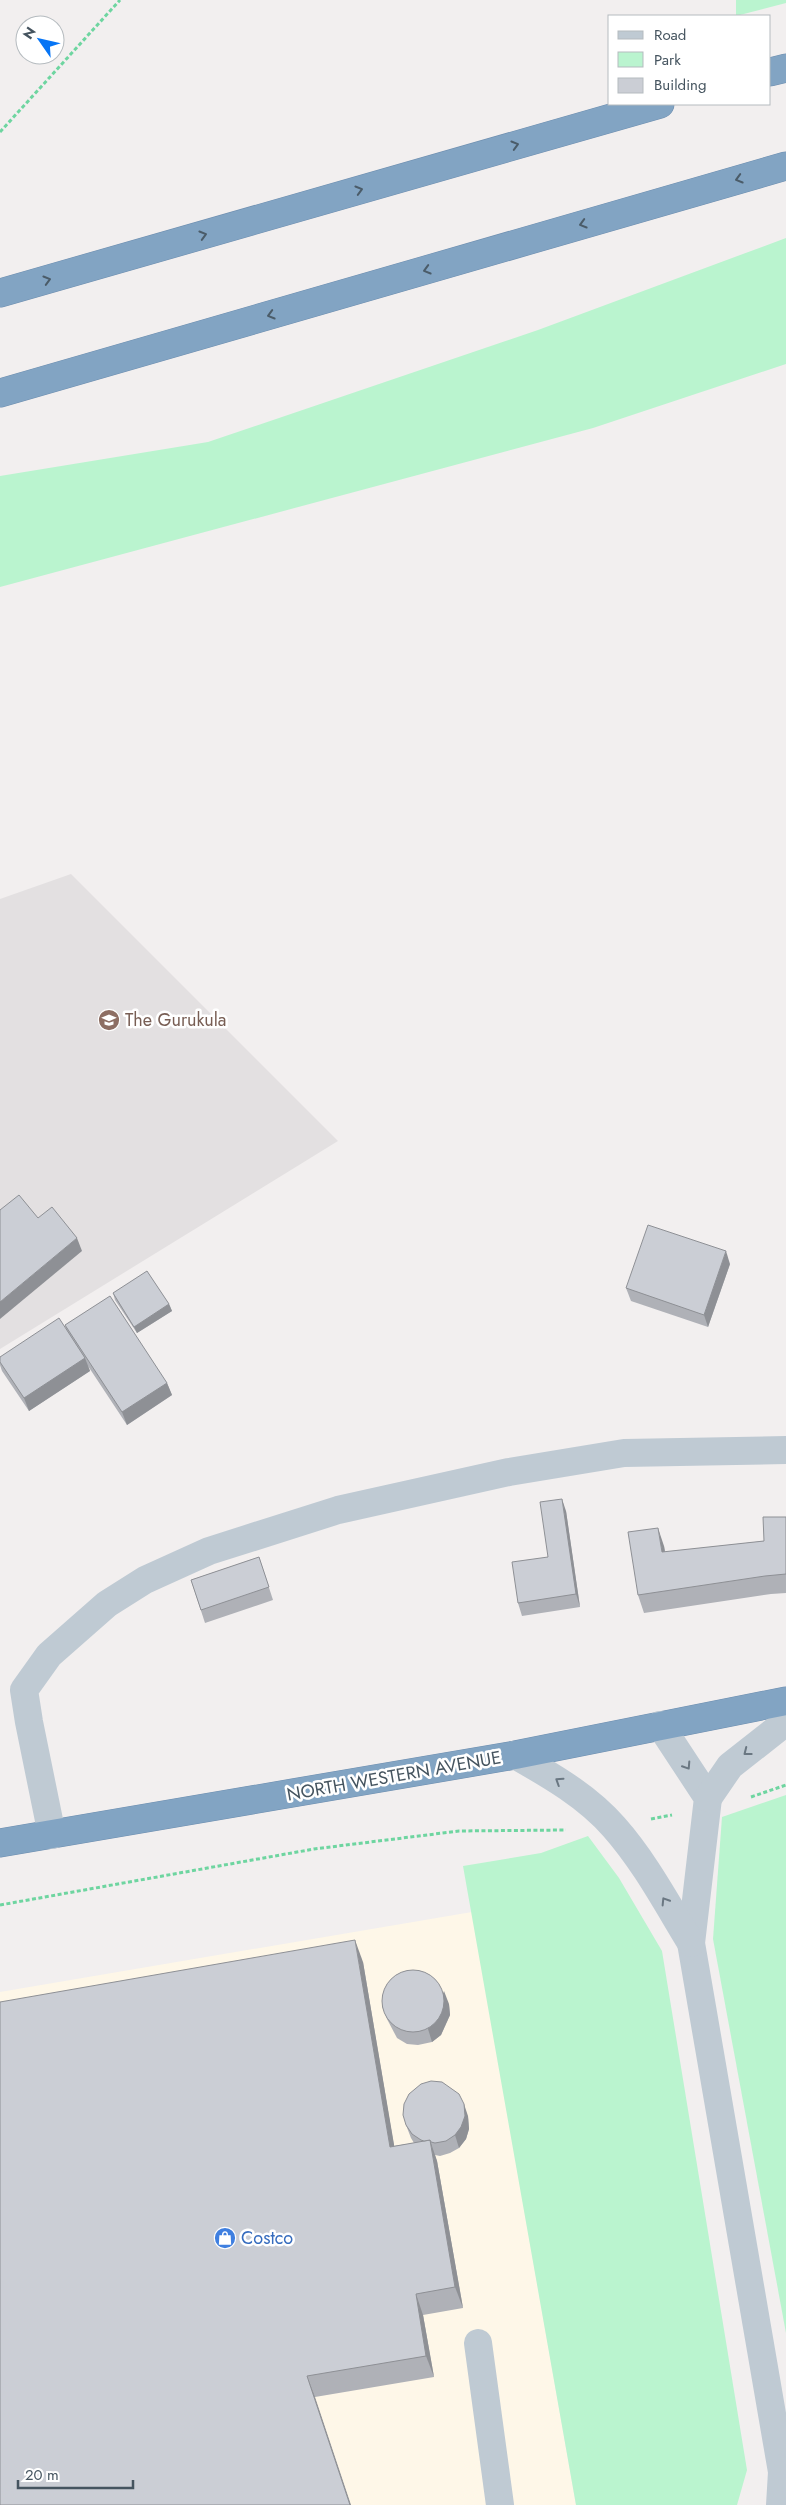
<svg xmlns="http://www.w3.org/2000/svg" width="786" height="2505" viewBox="0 0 786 2505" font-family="Jost,sans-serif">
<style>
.commercial{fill:#fef7e8}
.education{fill:#e3e0e1}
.green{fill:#baf4cf}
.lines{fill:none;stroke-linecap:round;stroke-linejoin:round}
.highway-casing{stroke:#6e8eaf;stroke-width:29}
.path{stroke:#6ed5a0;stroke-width:3;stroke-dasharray:4 2.5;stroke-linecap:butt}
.minor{stroke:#bfcad3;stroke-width:28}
.highway{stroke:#82a4c3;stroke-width:28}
.wall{fill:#afb1b7}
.shaded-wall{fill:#8e9095}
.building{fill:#cbced5;stroke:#8e9095}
.oneway{stroke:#4b5c69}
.oneway2{stroke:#6a7782}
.labels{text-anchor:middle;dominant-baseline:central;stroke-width:5;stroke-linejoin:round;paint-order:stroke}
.education-label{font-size:18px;fill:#785e54;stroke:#fff;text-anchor:start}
.street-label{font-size:18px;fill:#45545f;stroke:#fff}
.shop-label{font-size:18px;fill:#366cbe;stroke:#fff;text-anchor:start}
</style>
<rect width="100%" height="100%" fill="#f2efef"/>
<polygon class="commercial" points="472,1912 576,2505 0,2505 0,1992"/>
<polygon class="education" points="71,874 338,1141 0,1349 0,899"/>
<g class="green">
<polygon points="736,0 786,0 786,3 736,16"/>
<polygon points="786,238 786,364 593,428 0,587 0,476 208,442 538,330"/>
<polygon points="786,1795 786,2333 713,1939 722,1817"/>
<polygon points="588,1836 619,1878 662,1951 747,2470 737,2505 576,2505 463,1866 541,1853"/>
</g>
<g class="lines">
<g class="highway-casing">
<g id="highway">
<polyline points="770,72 786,68"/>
<polyline points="0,293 660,104"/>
<polyline points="0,393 786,166"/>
<polyline points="0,1843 515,1755 786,1701"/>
</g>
</g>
<g class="path">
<polyline points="0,132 120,0"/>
<polyline points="751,1797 786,1785"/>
<polyline points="651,1819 672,1815"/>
<polyline points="0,1905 314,1849 459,1831 566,1830"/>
</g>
<g class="minor">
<polyline points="660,1725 708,1798 691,1943 782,2472 780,2505"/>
<path d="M515 1755C550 1775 587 1796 614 1827 645 1862 667 1904 691 1943"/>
<polyline points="708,1798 730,1766 786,1722"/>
<polyline points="52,1835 29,1722 24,1690 49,1655 107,1604 145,1580 209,1551 338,1510 509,1472 624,1453 786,1450"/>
<polyline points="478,2343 500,2505"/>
</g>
<use href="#highway" class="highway"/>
</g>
<g class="wall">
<polygon points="730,1264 708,1327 631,1301 626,1288"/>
<polygon points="113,1293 169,1304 172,1311 137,1333 115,1300"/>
<polygon points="65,1325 167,1383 172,1395 127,1425 88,1366 90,1371 29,1411 2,1371 0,1365 0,1357 66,1330"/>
<polygon points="566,1511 580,1607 522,1616 518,1603 548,1557"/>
<polygon points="786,1517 786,1593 771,1594 644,1613 638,1595 664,1546 665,1552 764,1541"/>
<polygon points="259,1557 273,1600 205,1623 191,1580"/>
<polygon points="363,1962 394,2146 414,2143 411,2138 406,2125 468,2116 469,2129 466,2139 459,2148 450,2153 440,2156 435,2155 437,2161 463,2308 423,2315 434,2377 315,2397 0,2505"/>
<polygon points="449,2004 450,2015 441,2035 432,2042 418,2045 407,2044 397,2038 387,2019 382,2006"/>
</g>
<g class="shaded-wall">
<polygon points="77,1238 82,1251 0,1319 0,1302"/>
<polygon points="726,1251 730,1264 708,1327 704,1315"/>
<polygon points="169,1304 172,1311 137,1333 134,1327"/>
<polygon points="85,1358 90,1371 29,1411 24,1398"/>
<polygon points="167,1383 172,1395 127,1425 122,1412"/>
<polygon points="562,1499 566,1511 580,1607 576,1594"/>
<polygon points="658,1528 664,1546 668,1570 662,1552"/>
<polygon points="355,1940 363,1962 398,2168 390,2147"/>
<polygon points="444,1991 449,2004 450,2015 441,2035 432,2042 428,2029"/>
<polygon points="464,2104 468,2116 469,2129 466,2139 459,2148 455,2135"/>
<polygon points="430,2140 437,2161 463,2308 455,2287"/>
<polygon points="416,2294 423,2315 434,2377 426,2356"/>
<polygon points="307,2376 315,2397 351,2505 350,2505"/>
</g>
<g class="building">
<polygon points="19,1195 38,1218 52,1207 77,1238 0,1302 0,1210"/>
<polygon points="648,1225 726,1251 704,1315 626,1288"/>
<polygon points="147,1271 169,1304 134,1327 113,1293"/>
<polygon points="110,1296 167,1383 122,1412 65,1325"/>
<polygon points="59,1318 85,1358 24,1398 0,1362 0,1357"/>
<polygon points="562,1499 576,1594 518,1603 512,1562 548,1557 540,1502"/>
<polygon points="763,1517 786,1517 786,1574 765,1576 638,1595 628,1532 658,1528 662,1552 764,1541"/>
<polygon points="259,1557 269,1587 201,1610 191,1580"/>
<polygon points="355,1940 390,2147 430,2140 455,2287 416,2294 426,2356 307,2376 350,2505 0,2505 0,2002"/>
<circle cx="413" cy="2001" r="31"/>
<polygon points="431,2081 442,2082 459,2094 464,2104 465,2116 461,2127 455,2135 446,2141 435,2143 431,2142 430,2140 424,2141 421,2140 412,2134 406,2125 403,2115 404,2104 409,2094 421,2084"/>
</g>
<defs><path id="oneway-chevron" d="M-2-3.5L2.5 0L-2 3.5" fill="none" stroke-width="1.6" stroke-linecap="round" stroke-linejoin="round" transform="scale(1.25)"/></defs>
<g class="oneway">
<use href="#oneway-chevron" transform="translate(515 145) rotate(-16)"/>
<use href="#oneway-chevron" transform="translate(739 179) rotate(164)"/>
<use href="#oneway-chevron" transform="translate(359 190) rotate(-16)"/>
<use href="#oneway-chevron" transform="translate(583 224) rotate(164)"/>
<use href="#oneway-chevron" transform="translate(203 235) rotate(-16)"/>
<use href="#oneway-chevron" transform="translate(427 270) rotate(164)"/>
<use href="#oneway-chevron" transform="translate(47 280) rotate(-16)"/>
<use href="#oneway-chevron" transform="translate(271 315) rotate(164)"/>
</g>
<g class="oneway2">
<use href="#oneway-chevron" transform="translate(747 1752) rotate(142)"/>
<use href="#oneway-chevron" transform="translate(687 1766) rotate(57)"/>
<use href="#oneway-chevron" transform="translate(559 1781) rotate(-147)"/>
<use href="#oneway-chevron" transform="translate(665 1901) rotate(-122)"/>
</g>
<defs>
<g id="school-disc" transform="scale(1.125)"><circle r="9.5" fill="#8d6e63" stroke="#fff"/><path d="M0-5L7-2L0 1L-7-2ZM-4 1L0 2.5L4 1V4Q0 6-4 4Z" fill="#fff"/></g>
<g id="shop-disc" transform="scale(1.125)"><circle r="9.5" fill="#3f7fe0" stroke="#fff"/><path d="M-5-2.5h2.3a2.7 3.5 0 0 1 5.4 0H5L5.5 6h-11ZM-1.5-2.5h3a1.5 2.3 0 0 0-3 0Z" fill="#fff"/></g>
</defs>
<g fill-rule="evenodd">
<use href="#school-disc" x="109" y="1020"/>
<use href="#shop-disc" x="225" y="2238"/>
</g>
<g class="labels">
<g class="education-label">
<text x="125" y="1020">The Gurukula</text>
</g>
<g class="street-label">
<text transform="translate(394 1776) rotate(-10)">NORTH WESTERN AVENUE</text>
</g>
<g class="shop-label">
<text x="241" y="2238">Costco</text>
</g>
</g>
<rect x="608" y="15" width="162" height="90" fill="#ffffff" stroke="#b5bbbf"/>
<rect x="618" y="31" width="25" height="8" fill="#bfcad3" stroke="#b5bbbf"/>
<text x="654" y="40" font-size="15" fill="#45545f">Road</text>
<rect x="618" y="52" width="25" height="15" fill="#baf4cf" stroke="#b5bbbf"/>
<text x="654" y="65" font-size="15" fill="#45545f">Park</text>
<rect x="618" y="78" width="25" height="15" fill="#cbced5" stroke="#b5bbbf"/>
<text x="654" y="90" font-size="15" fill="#45545f">Building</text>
<g transform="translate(40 40) rotate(304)"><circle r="24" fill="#ffffff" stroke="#b5bbbf"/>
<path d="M0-4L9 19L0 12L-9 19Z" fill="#0775f5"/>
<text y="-8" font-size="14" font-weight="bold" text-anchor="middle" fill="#45545f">N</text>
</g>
<path d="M18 2480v8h115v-8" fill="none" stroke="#45545f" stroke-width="2.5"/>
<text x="25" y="2480" font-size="15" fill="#45545f" stroke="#ffffff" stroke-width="4" paint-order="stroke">20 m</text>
</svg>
